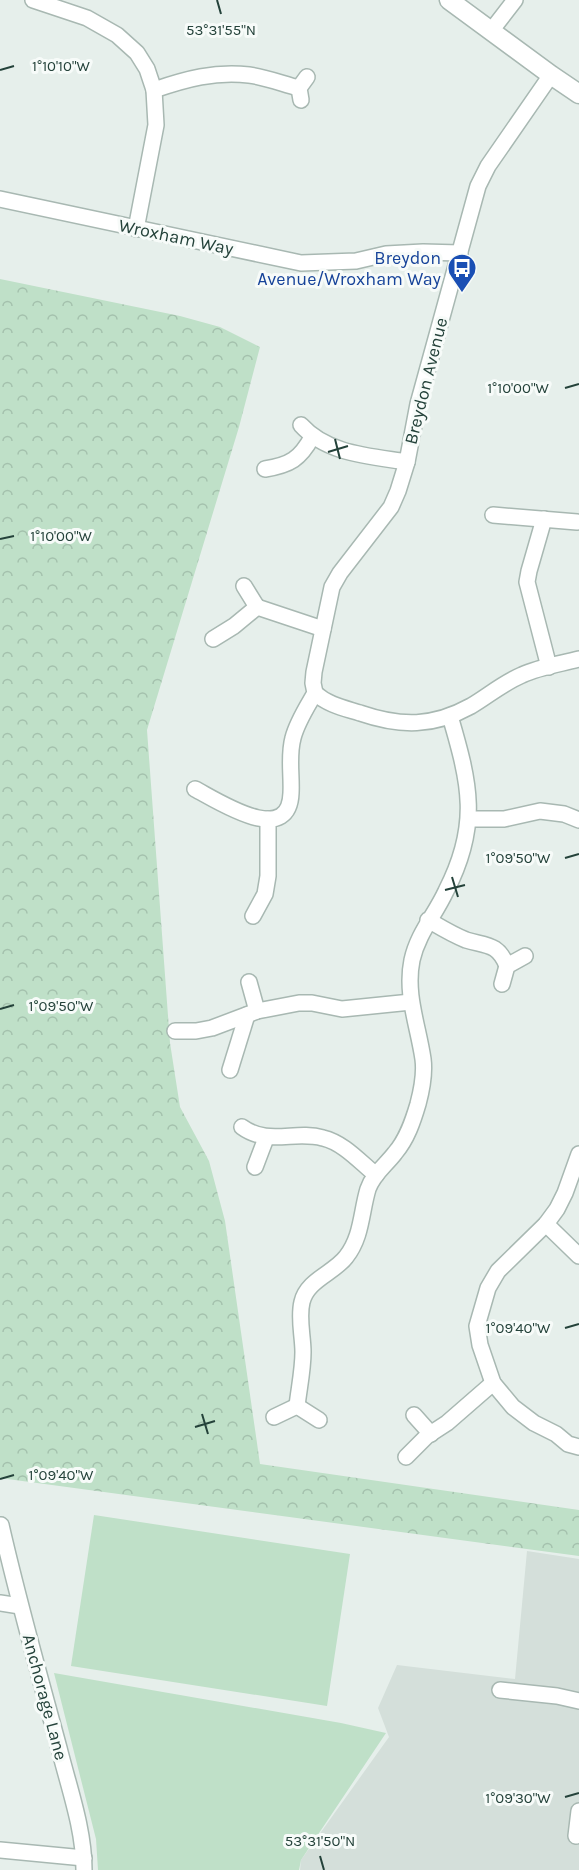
<svg xmlns="http://www.w3.org/2000/svg" width="579" height="1870" viewBox="0 0 579 1870" font-family="Karla,sans-serif">
<style>
.built{fill:#d4dfda}
.grass{fill:#bfe0c8}
.park{fill:url(#park-crowns)}
.lines{fill:none;stroke-linecap:round;stroke-linejoin:round}
.minor-casing{stroke:#a8b8b2;stroke-width:18}
.tertiary-casing{stroke:#a8b8b2;stroke-width:21}
.minor{stroke:#fff;stroke-width:15}
.tertiary{stroke:#fff;stroke-width:18}
.ticks{fill:none;stroke:#24423a;stroke-width:2}
.labels{text-anchor:middle;dominant-baseline:central;stroke-width:6;stroke-linejoin:round;paint-order:stroke}
.street-label{font-size:18px;fill:#24423a;stroke:#f7fbf9}
.transit-label{font-size:18px;fill:#164399;stroke:#f7fbf9;text-anchor:end}
.ticks-label{font-size:15px;text-anchor:middle;fill:#24423a;stroke:#f7fbf9;stroke-width:6;stroke-linejoin:round;paint-order:stroke}
</style>
<defs>
<pattern id="park-crowns" width="20" height="18" patternUnits="userSpaceOnUse" patternTransform="scale(1.5)"><rect width="20" height="18" fill="#bfe0c8"/><path d="M2 6a3 3 0 1 1 6 0M12 15a3 3 0 1 1 6 0" fill="none" stroke="#a4c1ad"/></pattern>
</defs>
<rect width="100%" height="100%" fill="#e6efeb"/>
<polygon class="built" points="527,1551 579,1559 579,1870 300,1870 301,1860 389,1737 378,1708 397,1665 515,1679"/>
<g class="grass">
<polygon points="94,1515 350,1554 327,1706 71,1666"/>
<polygon points="54,1673 341,1723 386,1733 301,1860 299,1870 98,1870 96,1839"/>
</g>
<polygon class="park" points="0,279 180,316 220,327 260,347 239,427 147,730 170,1043 180,1107 209,1161 225,1221 260,1464 579,1510 579,1556 0,1478"/>
<g class="lines">
<g class="minor-casing">
<g id="minor">
<polyline points="33,0 87,18 117,35 137,53 147,69 154,90 156,125 136,229"/>
<polyline points="491,31 515,0"/>
<path d="M154 90C186 79 215 71 249 75 266 77 283 84 299 88"/>
<polyline points="301,100 299,88 307,77"/>
<polyline points="0,199 301,263 356,261 386,254 423,252 460,253"/>
<path d="M301 425C327 454 369 456 407 462"/>
<path d="M265 469C290 465 300 459 312 437"/>
<polyline points="493,515 577,522"/>
<polyline points="544,519 529,571 527,582 549,667"/>
<polyline points="257,607 323,629"/>
<polyline points="213,639 234,626 257,607 244,586"/>
<path d="M315 693C328 705 344 708 360 713 401 727 433 727 471 706 488 696 503 683 522 675 539 667 560 664 579 659"/>
<path d="M195 789C218 801 289 848 291 793 292 775 288 756 293 738 297 722 307 707 315 693L313 683 314 672 332 587 340 573 391 507 398 491 407 462 418 404 478 186 488 166 551 75"/>
<polyline points="469,819 504,819 540,811 564,814 579,820"/>
<polyline points="253,916 265,894 268,876 268,819"/>
<path d="M428 920C440 927 453 935 466 940 486 946 498 943 507 966"/>
<polyline points="249,982 257,1011"/>
<polyline points="502,984 507,966 525,956"/>
<polyline points="175,1031 196,1031 212,1028 257,1011 299,1003 312,1003 342,1009 411,1002"/>
<polyline points="230,1070 247,1015"/>
<path d="M242 1127C268 1146 295 1130 323 1138 344 1143 360 1162 376 1175"/>
<polyline points="579,1154 565,1193 557,1209 546,1224 498,1271 488,1288 477,1326 480,1345 493,1383 513,1407 534,1423 556,1434 568,1444 579,1447"/>
<polyline points="255,1167 266,1138"/>
<polyline points="546,1224 579,1256"/>
<path d="M297 1406C299 1388 303 1370 303 1352 303 1336 298 1318 302 1302 307 1280 334 1273 346 1257 362 1237 361 1212 368 1189 373 1174 386 1165 395 1153 407 1139 413 1121 418 1104 422 1089 425 1074 423 1059 418 1025 405 994 412 960 418 933 435 915 446 891 480 825 470 784 450 716"/>
<polyline points="414,1415 431,1434"/>
<polyline points="274,1417 297,1406 319,1420"/>
<polyline points="406,1457 427,1436 447,1423 493,1383"/>
<path d="M1 1525C18 1600 39 1674 59 1748 69 1788 84 1829 84 1870"/>
<polyline points="0,1603 20,1606"/>
<polyline points="500,1690 557,1696 579,1701"/>
<polyline points="576,1836 579,1811"/>
<polyline points="0,1850 84,1858"/>
</g>
</g>
<g class="tertiary-casing">
<polyline id="tertiary" points="449,0 551,75 579,94"/>
</g>
<use href="#minor" class="minor"/>
<use href="#tertiary" class="tertiary"/>
</g>
<path class="ticks" d="M217 0 221 14M0 70 14 66M565 388 579 384M335 439 340 459M328 452 348 446M0 539 14 536M565 858 579 854M452 877 458 897M445 890 465 885M0 1009 14 1005M565 1328 579 1324M202 1414 208 1434M195 1427 215 1421M0 1479 14 1475M565 1797 579 1793M320 1856 324 1870"/>
<defs>
<g id="bus-pin" transform="scale(1.5)"><path d="M0 17L-7.5 6A9.5 9.5 0 1 1 7.5 6Z" fill="#1a4fb4" stroke="#f7fbf9"/><path d="M-5-6H5V4H4V6H2V4H-2V6H-4V4H-5ZM-3.5-4V0h7V-4ZM-3.5 1.2v1.5H-2V1.2ZM2 1.2v1.5H3.5V1.2Z" fill="#fff"/></g>
</defs>
<g fill-rule="evenodd">
<use href="#bus-pin" x="462" y="268"/>
</g>
<g class="labels">
<g class="street-label">
<text transform="translate(176 237) rotate(12)">Wroxham Way</text>
<text transform="translate(426 381) rotate(-76)">Breydon Avenue</text>
<text transform="translate(45 1697) rotate(75)">Anchorage Lane</text>
</g>
<g class="transit-label">
<text x="441" y="258">Breydon<tspan x="441" dy="21">Avenue/Wroxham Way</tspan></text>
</g>
</g>
<g class="ticks-label">
<text x="221" y="35">53°31'55"N</text>
<text x="61" y="71">1°10'10"W</text>
<text x="518" y="393">1°10'00"W</text>
<text x="61" y="541">1°10'00"W</text>
<text x="518" y="863">1°09'50"W</text>
<text x="61" y="1011">1°09'50"W</text>
<text x="518" y="1333">1°09'40"W</text>
<text x="61" y="1480">1°09'40"W</text>
<text x="518" y="1803">1°09'30"W</text>
<text x="320" y="1846">53°31'50"N</text>
</g>
</svg>
